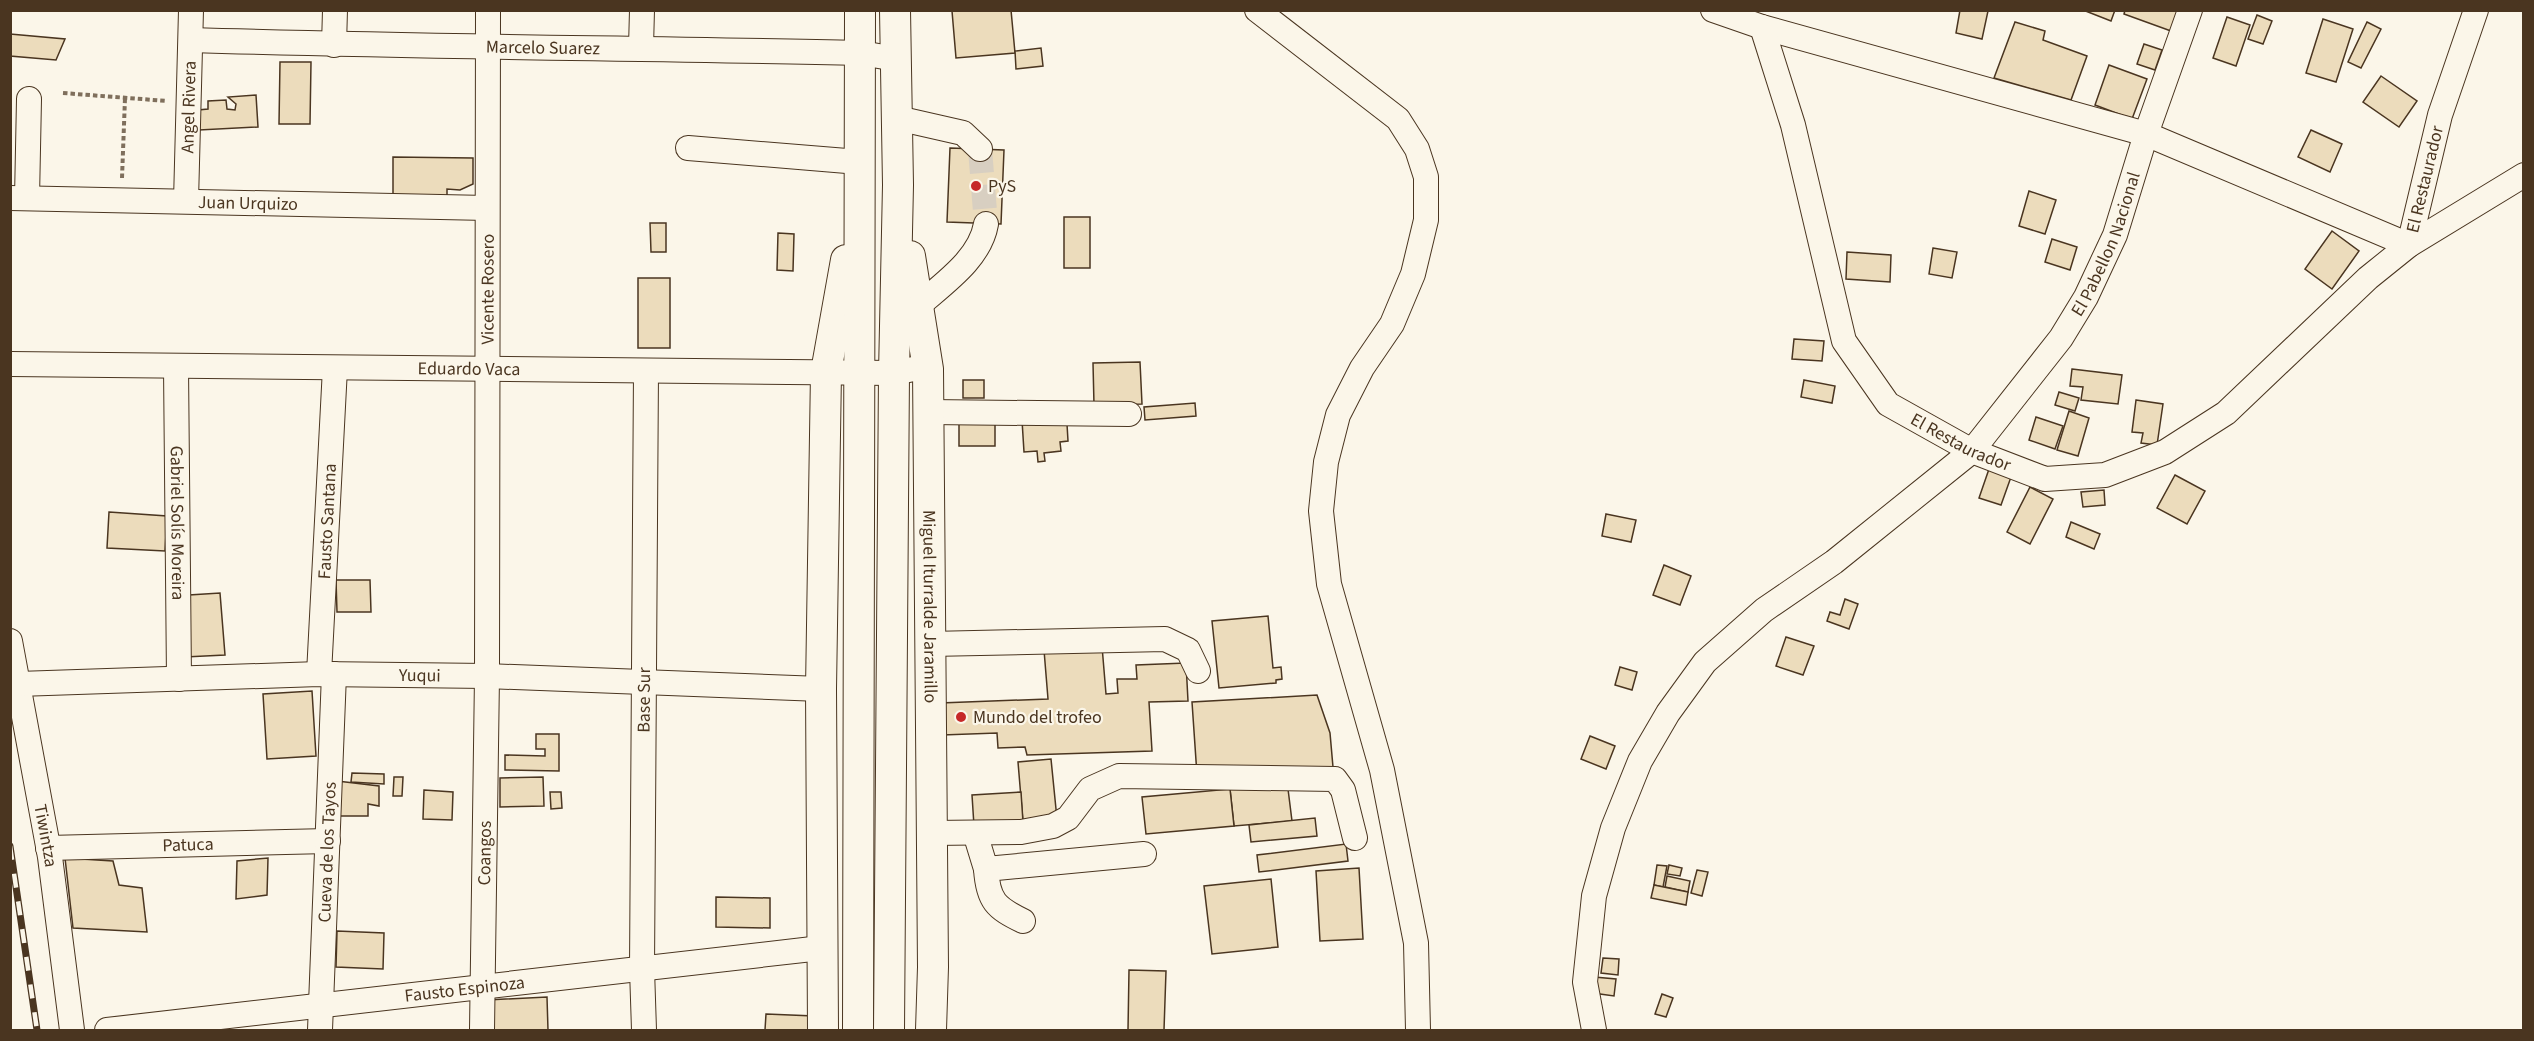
<svg xmlns="http://www.w3.org/2000/svg" width="2534" height="1041" viewBox="0 0 2534 1041" font-family="'Source Sans 3',sans-serif">
<style>
.building{fill:#ecdcbc;stroke:#4a3520;stroke-width:1.5}
.lines{fill:none;stroke-linecap:round;stroke-linejoin:round}
.minor-tunnel{stroke:#d8cfc1;stroke-width:24;stroke-dasharray:24 12;stroke-linecap:butt}
.minor-casing{stroke:#4a3520;stroke-width:26}
.major-casing{stroke:#4a3520;stroke-width:32}
.path{stroke:#7f6f5c;stroke-width:4;stroke-dasharray:4.5 3;stroke-linecap:butt}
.minor{stroke:#fbf6e9;stroke-width:24}
.major{stroke:#fbf6e9;stroke-width:30}
.rail-casing{stroke:#4a3520;stroke-width:7}
.rail{stroke:#fbf6e9;stroke-width:4.5;stroke-dasharray:14;stroke-linecap:butt}
.poi-dot{fill:#c62828;stroke:#fbf6e9;stroke-width:2}
.labels{text-anchor:middle;dominant-baseline:central;stroke-width:4.5;stroke-linejoin:round;paint-order:stroke}
.street-label{font-size:18px;fill:#4a3520;stroke:#fbf6e9}
.poi-label{font-size:18px;fill:#4a3520;stroke:#fbf6e9;text-anchor:start}
</style>
<rect width="100%" height="100%" fill="#fbf6e9"/>
<g class="building">
<polygon points="1011,10 1015,53 956,58 952,11"/>
<polygon points="1960,10 1988,11 1982,39 1956,33"/>
<polygon points="2083,10 2115,10 2111,21"/>
<polygon points="2125,10 2179,10 2171,31 2124,14"/>
<polygon points="2257,15 2272,21 2263,44 2248,39"/>
<polygon points="2227,17 2250,25 2236,66 2213,58"/>
<polygon points="2323,19 2353,29 2336,82 2306,73"/>
<polygon points="2015,22 2045,31 2043,40 2087,56 2071,100 1994,78"/>
<polygon points="2367,22 2381,29 2361,68 2348,62"/>
<polygon points="10,34 65,39 56,60 10,56"/>
<polygon points="2144,44 2162,50 2155,70 2137,64"/>
<polygon points="1041,48 1043,66 1016,69 1015,51"/>
<polygon points="280,62 311,62 310,124 279,124"/>
<polygon points="2109,65 2147,79 2132,119 2095,105"/>
<polygon points="2381,76 2417,101 2399,127 2363,102"/>
<polygon points="256,95 258,127 199,130 198,110 208,109 208,101 226,100 227,109 235,110 236,104 228,97"/>
<polygon points="2311,130 2342,144 2330,172 2298,157"/>
<polygon points="950,148 1004,150 1001,224 947,222"/>
<polygon points="393,157 473,158 473,184 460,190 447,189 447,196 393,195"/>
<polygon points="2029,191 2056,200 2045,234 2019,226"/>
<rect x="1064" y="217" width="26" height="51"/>
<polygon points="650,223 666,223 666,252 651,252"/>
<polygon points="2332,231 2359,251 2332,289 2305,269"/>
<polygon points="778,233 794,234 793,271 777,270"/>
<polygon points="2052,239 2077,247 2070,270 2045,262"/>
<polygon points="1933,248 1957,252 1952,278 1929,274"/>
<polygon points="1847,252 1891,255 1890,282 1846,279"/>
<rect x="638" y="278" width="32" height="70"/>
<polygon points="1794,339 1824,341 1822,361 1792,359"/>
<polygon points="1140,362 1142,404 1094,405 1093,363"/>
<polygon points="2072,369 2122,375 2118,404 2081,400 2083,387 2070,386"/>
<rect x="963" y="380" width="21" height="18"/>
<polygon points="1804,380 1835,386 1832,403 1801,397"/>
<polygon points="2059,392 2079,398 2075,411 2055,405"/>
<polygon points="2136,400 2163,404 2157,445 2141,443 2143,433 2132,432"/>
<polygon points="1195,403 1196,416 1145,420 1144,407"/>
<polygon points="2069,411 2089,418 2078,456 2057,450"/>
<polygon points="2036,417 2063,426 2055,449 2029,440"/>
<rect x="959" y="418" width="36" height="28"/>
<polygon points="1022,420 1067,424 1068,441 1060,442 1061,451 1044,453 1045,461 1038,462 1037,451 1024,452"/>
<polygon points="1989,469 2011,477 2001,505 1979,498"/>
<polygon points="2175,475 2205,491 2187,524 2157,508"/>
<polygon points="2030,487 2053,499 2030,544 2007,532"/>
<polygon points="2104,490 2105,505 2083,507 2081,492"/>
<polygon points="109,512 167,516 165,551 107,548"/>
<polygon points="1606,514 1636,520 1631,542 1602,536"/>
<polygon points="2071,522 2100,534 2094,549 2066,537"/>
<polygon points="1664,565 1691,576 1680,605 1653,595"/>
<polygon points="336,580 370,580 371,612 337,612"/>
<polygon points="220,593 225,655 185,657 189,595"/>
<polygon points="1845,599 1858,604 1849,629 1827,621 1830,612 1840,615"/>
<polygon points="1268,616 1273,668 1281,667 1282,679 1276,680 1276,683 1219,688 1212,621"/>
<polygon points="1786,637 1814,646 1803,675 1776,666"/>
<polygon points="1102,646 1106,694 1118,693 1117,679 1137,679 1136,665 1186,663 1188,701 1149,702 1152,751 1027,755 1025,747 998,748 997,733 942,735 940,703 1048,699 1044,650"/>
<polygon points="1620,667 1637,672 1632,690 1615,685"/>
<polygon points="312,691 316,756 267,759 263,694"/>
<polygon points="1317,695 1330,733 1333,767 1197,775 1192,702"/>
<polygon points="536,734 559,734 559,771 505,770 505,755 545,756 545,749 536,749"/>
<polygon points="1590,736 1615,746 1606,769 1581,759"/>
<polygon points="1051,759 1057,819 1023,822 1018,762"/>
<polygon points="352,773 384,774 384,784 351,782"/>
<polygon points="394,777 403,777 402,796 393,796"/>
<polygon points="543,777 544,806 500,807 500,778"/>
<polygon points="337,781 379,786 379,806 368,804 368,816 334,816"/>
<polygon points="1287,781 1292,821 1234,826 1230,789"/>
<polygon points="1230,789 1234,826 1146,834 1142,797"/>
<polygon points="424,790 453,792 452,820 423,819"/>
<polygon points="550,792 561,792 562,808 551,809"/>
<polygon points="1021,792 1023,822 974,826 972,795"/>
<polygon points="1315,818 1317,836 1251,842 1249,825"/>
<polygon points="1346,844 1348,861 1259,872 1257,855"/>
<polygon points="65,858 113,861 119,885 142,888 147,932 73,928"/>
<polygon points="268,858 267,895 236,899 237,861"/>
<polygon points="1657,865 1667,866 1663,887 1654,885"/>
<polygon points="1669,865 1682,868 1680,876 1667,874"/>
<polygon points="1359,868 1363,939 1320,941 1316,871"/>
<polygon points="1697,870 1708,872 1702,896 1691,893"/>
<polygon points="1667,876 1690,881 1688,892 1665,887"/>
<polygon points="1271,879 1278,947 1212,954 1204,886"/>
<polygon points="1654,885 1688,892 1686,905 1651,898"/>
<polygon points="716,897 770,898 770,928 716,927"/>
<polygon points="337,931 384,933 383,969 336,967"/>
<polygon points="1603,958 1619,959 1618,975 1601,973"/>
<polygon points="1129,970 1166,971 1164,1030 1128,1030"/>
<polygon points="1594,977 1616,979 1614,996 1593,993"/>
<polygon points="1662,994 1673,998 1666,1017 1655,1014"/>
<polygon points="547,997 548,1030 488,1030 487,1000"/>
<polygon points="766,1014 814,1016 813,1030 765,1030"/>
</g>
<g class="lines">
<polyline class="minor-tunnel" points="980,149 986,224"/>
<g class="minor-casing">
<g id="minor">
<polyline points="1257,10 1398,119 1417,149 1426,177 1426,220 1413,274 1392,324 1362,368 1338,415 1326,462 1321,511 1329,584 1382,770 1416,943 1418,1030"/>
<polyline points="1713,10 1762,27 2146,134 2409,245 2524,175"/>
<path id="s1" d="M1762 27 1793 125 1844 341 1888 404 1972 451 2045 479 2105 475 2165 452 2226 413 2368 278 2409 245 2440 115 2476 10"/>
<path id="s2" d="M191 40C414 47 638 48 861 53L896 59"/>
<polyline points="334,45 335,10"/>
<polyline points="641,47 642,10"/>
<polyline points="897,118 963,133 980,149"/>
<polyline points="688,148 859,162"/>
<path id="s3" d="M10 198 487 208"/>
<polyline points="27,198 29,99"/>
<path id="s4" d="M186 201 191 10"/>
<path d="M918 306C944 283 980 259 986 224"/>
<path id="s5" d="M10 364 894 373 928 366"/>
<path id="s6" d="M176 367 179 679"/>
<polyline points="929,412 1129,414"/>
<path id="s7" d="M10 641 50 857 72 1030"/>
<polyline points="930,644 1165,639 1188,650 1198,671"/>
<path id="s8" d="M319 674 335 368"/>
<path id="s9" d="M18 684 319 674 487 676 821 689"/>
<polyline points="932,833 1021,832 1053,826 1068,818 1090,789 1119,776 1335,779 1343,790 1355,838"/>
<polyline points="975,833 986,869 1144,854"/>
<path id="s10" d="M48 848 328 841"/>
<path d="M986 869C988 901 996 908 1023 921"/>
<path id="s11" d="M107 1030 821 948"/>
<path id="s12" d="M320 1030 334 674"/>
<path id="s13" d="M482 1030 487 676 488 10"/>
<path id="s14" d="M644 1030 642 969 646 371"/>
<path id="s15" d="M1594 1030 1585 982 1594 896 1613 828 1640 761 1668 713 1705 662 1764 610 1834 562 1972 451 2061 338 2086 297 2115 235 2146 134 2190 10"/>
</g>
</g>
<g class="major-casing">
<g id="major">
<path id="s16" d="M910 256 928 369 933 967 931 1030"/>
<polyline points="823,1030 821,689 826,372 846,260"/>
<polyline points="858,1030 860,10"/>
<polyline points="889,1030 894,373 898,185 895,10"/>
</g>
</g>
<g class="path">
<polyline points="63,93 167,101"/>
<polyline points="122,178 125,98"/>
</g>
<use href="#minor" class="minor"/>
<use href="#major" class="major"/>
<g class="rail-casing">
<polyline id="rail" points="10,846 37,1030"/>
</g>
<use href="#rail" class="rail"/>
</g>
<g class="poi-dot">
<circle cx="976" cy="186" r="6"/>
<circle cx="961" cy="717" r="6"/>
</g>
<g class="labels">
<g class="street-label">
<text stroke="none"><textPath href="#s2" startOffset="352">Marcelo Suarez</textPath></text>
<text stroke="none"><textPath href="#s4" startOffset="94">Angel Rivera</textPath></text>
<text stroke="none"><textPath href="#s1" startOffset="1089">El Restaurador</textPath></text>
<text stroke="none"><textPath href="#s3" startOffset="238">Juan Urquizo</textPath></text>
<text stroke="none"><textPath href="#s15" startOffset="986">El Pabellon Nacional</textPath></text>
<text stroke="none"><textPath href="#s13" startOffset="741">Vicente Rosero</textPath></text>
<text stroke="none"><textPath href="#s5" startOffset="459">Eduardo Vaca</textPath></text>
<text stroke="none"><textPath href="#s1" startOffset="484">El Restaurador</textPath></text>
<text stroke="none"><textPath href="#s8" startOffset="153">Fausto Santana</textPath></text>
<text stroke="none"><textPath href="#s6" startOffset="156">Gabriel Solís Moreira</textPath></text>
<text stroke="none"><textPath href="#s16" startOffset="352">Miguel Iturralde Jaramillo</textPath></text>
<text stroke="none"><textPath href="#s9" startOffset="402">Yuqui</textPath></text>
<text stroke="none"><textPath href="#s14" startOffset="330">Base Sur</textPath></text>
<text stroke="none"><textPath href="#s7" startOffset="198">Tiwintza</textPath></text>
<text stroke="none"><textPath href="#s10" startOffset="140">Patuca</textPath></text>
<text stroke="none"><textPath href="#s12" startOffset="178">Cueva de los Tayos</textPath></text>
<text stroke="none"><textPath href="#s13" startOffset="177">Coangos</textPath></text>
<text stroke="none"><textPath href="#s11" startOffset="360">Fausto Espinoza</textPath></text>
</g>
<g class="poi-label">
<text x="988" y="186">PyS</text>
<text x="973" y="717">Mundo del trofeo</text>
</g>
</g>
<rect width="2534" height="1041" fill="none" stroke="#4a3520" stroke-width="24"/>
</svg>
